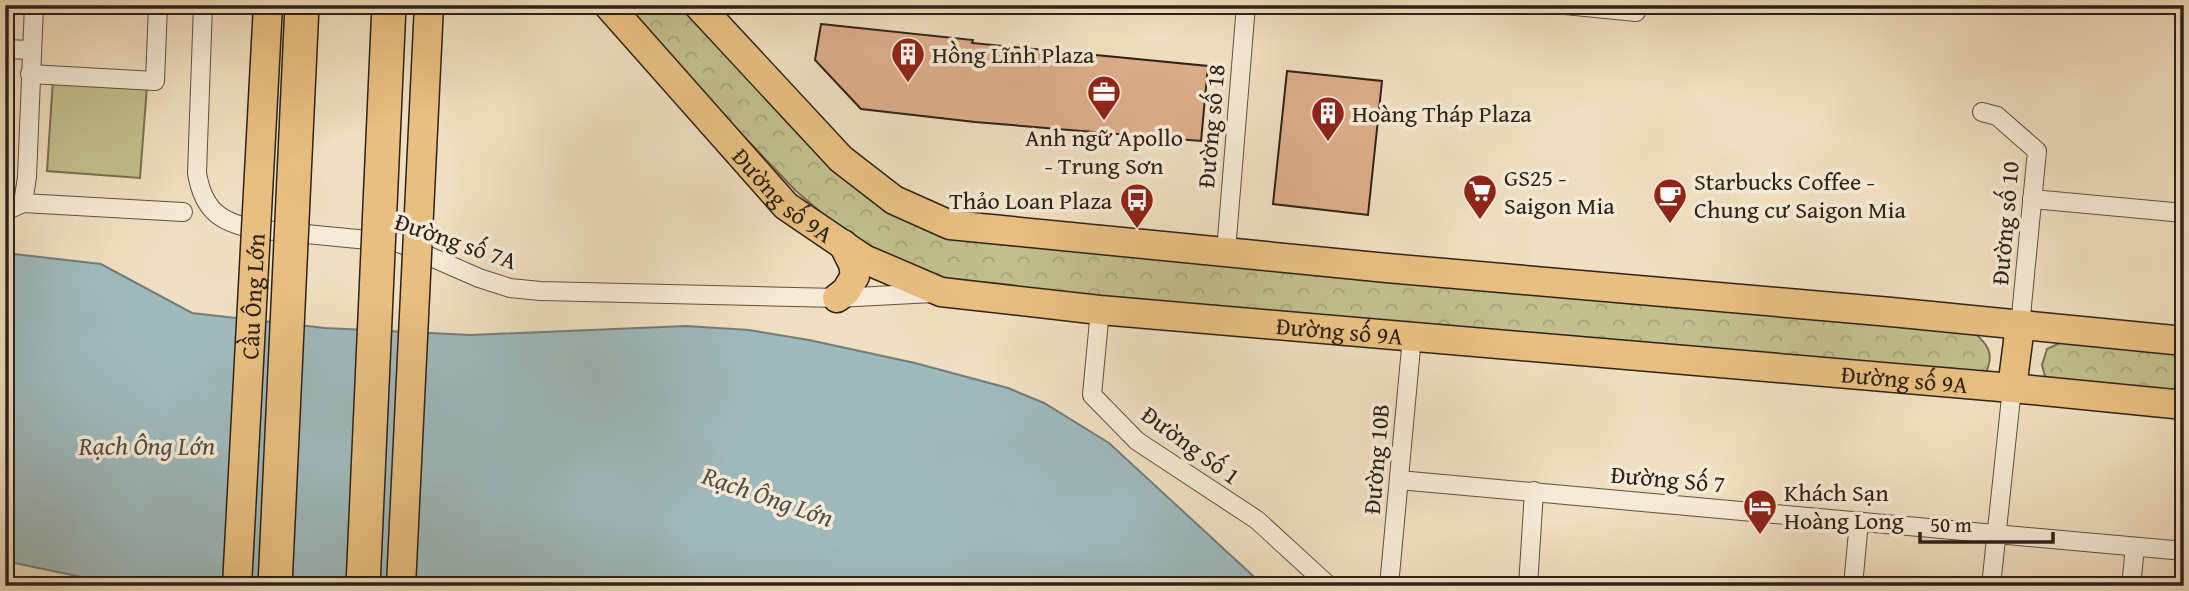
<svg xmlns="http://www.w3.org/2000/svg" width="2189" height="591" viewBox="0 0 2189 591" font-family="'Gentium Book Plus',serif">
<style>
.grass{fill:#c1bf8c;stroke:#777052;stroke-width:2}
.forest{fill:url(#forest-crowns);stroke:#777052;stroke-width:2}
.water{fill:#9eb9bc;stroke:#717d7a;stroke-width:2}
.building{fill:#ddad8a;stroke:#2d2218;stroke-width:2}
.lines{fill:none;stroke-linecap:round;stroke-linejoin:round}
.street-casing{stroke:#5e5142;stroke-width:20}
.primary-casing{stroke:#2d2218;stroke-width:31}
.street{stroke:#f5ead5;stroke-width:18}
.primary{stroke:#e8bf80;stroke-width:28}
.primary-bridge-casing{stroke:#2d2218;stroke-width:31;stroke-linecap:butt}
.highway-bridge-casing{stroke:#2d2218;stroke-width:36;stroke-linecap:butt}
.primary-bridge{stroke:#e8bf80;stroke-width:28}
.highway-bridge{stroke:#e8bf80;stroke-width:33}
.labels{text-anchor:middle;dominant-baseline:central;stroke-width:7;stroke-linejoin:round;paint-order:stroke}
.poi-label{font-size:24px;fill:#2d2218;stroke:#f5ead5;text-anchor:start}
.street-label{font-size:24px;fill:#2d2218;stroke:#f5ead5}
.water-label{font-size:26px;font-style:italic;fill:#4f4f49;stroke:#f5ead5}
</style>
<defs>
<pattern id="forest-crowns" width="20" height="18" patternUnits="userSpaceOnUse" patternTransform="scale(1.75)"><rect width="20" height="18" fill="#c1bf8c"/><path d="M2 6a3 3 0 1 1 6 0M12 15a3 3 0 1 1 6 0" fill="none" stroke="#a6a478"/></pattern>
</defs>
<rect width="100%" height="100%" fill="#efdebf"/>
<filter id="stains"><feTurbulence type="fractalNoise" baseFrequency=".00286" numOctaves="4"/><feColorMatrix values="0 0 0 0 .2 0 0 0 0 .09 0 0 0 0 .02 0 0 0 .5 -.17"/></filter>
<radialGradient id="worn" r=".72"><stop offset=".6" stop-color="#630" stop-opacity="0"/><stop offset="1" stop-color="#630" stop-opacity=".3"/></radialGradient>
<polygon class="grass" points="53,79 147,86 140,178 47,171"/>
<g class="forest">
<path d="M622 5H685L898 212 1972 331C1987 343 1995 353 1986 372L1546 343 944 281 903 265 863 242 829 219 796 191 624 11Z"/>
<polygon points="2064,341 2184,351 2184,397 2046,380 2042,365 2047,349"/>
</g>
<polygon class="water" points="5,253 101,264 192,313 325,328 471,335 686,326 749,330 809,340 915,363 1008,388 1044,403 1109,443 1264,586 124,586 5,561"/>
<g class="building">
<polygon points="821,24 973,40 972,43 1208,66 1201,141 975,122 861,109 815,60"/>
<polygon points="1287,71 1382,81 1368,215 1273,204"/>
</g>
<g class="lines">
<g class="street-casing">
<g id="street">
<path d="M203 5 197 173C203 209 219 222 254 229L399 243 479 278 510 288 540 291 837 298 933 293"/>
<polyline points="1565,5 1636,12 1636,5"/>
<polyline points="5,49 31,50"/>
<polyline points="30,74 155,81 158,5"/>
<polyline points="1982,112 1997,116 2037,151 2020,326"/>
<polyline points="2032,199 2184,213"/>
<polyline points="23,203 27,177 34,5"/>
<polyline points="5,208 10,209 23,203 183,212"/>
<polyline points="1226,251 1246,5"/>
<polyline points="1100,310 1092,395 1137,441 1257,520 1329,586"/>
<polyline points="1399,480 2184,551"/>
<polyline points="1389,586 1412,337"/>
<polyline points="1528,586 1534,491"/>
<polyline points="1853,586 1859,521"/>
<polyline points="1991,586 2012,388"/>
<polyline points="2131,586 2135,547"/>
</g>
</g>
<g class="primary-casing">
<g id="primary">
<path id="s1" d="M608 5 786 206 864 259 941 292 1100 310 2012 388 2184 405"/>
<polyline points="698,5 841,159 894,200 950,225 1387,268 1891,312 2184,341"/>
<polyline points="837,298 846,291 855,276 853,264 843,244"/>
<polyline points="2012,388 2020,326"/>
</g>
</g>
<use href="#street" class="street"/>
<use href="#primary" class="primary"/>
<g class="primary-bridge-casing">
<g id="primary-bridge">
<path id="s2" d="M237 586 268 5"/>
<polyline points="401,586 429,5"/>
</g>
</g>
<g class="highway-bridge-casing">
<g id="highway-bridge">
<polyline points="275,586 302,5"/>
<polyline points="363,586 389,5"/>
</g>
</g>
<use href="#primary-bridge" class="primary-bridge"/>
<use href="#highway-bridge" class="highway-bridge"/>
</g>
<defs>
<g id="building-pin" transform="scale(1.75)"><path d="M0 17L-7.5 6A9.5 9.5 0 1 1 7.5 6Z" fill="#8f2418" stroke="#f5ead5"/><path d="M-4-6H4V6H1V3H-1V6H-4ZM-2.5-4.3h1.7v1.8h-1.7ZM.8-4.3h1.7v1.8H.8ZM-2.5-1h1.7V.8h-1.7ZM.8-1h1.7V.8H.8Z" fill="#fff"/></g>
<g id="office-pin" transform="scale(1.75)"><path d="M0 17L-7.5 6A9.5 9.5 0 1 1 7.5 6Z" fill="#8f2418" stroke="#f5ead5"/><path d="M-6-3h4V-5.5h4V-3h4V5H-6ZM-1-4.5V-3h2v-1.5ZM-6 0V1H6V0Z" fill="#fff"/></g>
<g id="supermarket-pin" transform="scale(1.75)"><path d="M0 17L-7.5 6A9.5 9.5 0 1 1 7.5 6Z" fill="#8f2418" stroke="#f5ead5"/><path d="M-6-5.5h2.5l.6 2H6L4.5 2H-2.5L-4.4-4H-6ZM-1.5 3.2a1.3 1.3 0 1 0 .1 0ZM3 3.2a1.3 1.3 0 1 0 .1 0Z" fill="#fff"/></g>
<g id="cafe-pin" transform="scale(1.75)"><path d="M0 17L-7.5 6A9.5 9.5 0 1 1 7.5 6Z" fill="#8f2418" stroke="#f5ead5"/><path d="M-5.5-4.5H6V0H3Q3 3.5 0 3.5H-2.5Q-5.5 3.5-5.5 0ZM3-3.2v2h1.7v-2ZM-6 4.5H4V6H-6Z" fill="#fff"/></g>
<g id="bus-pin" transform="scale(1.75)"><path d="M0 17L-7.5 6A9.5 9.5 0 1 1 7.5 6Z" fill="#8f2418" stroke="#f5ead5"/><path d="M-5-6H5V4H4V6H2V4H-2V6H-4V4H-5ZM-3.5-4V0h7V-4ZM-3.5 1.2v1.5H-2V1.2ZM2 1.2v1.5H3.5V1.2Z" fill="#fff"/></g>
<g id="hotel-pin" transform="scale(1.75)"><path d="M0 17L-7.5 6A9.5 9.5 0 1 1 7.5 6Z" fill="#8f2418" stroke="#f5ead5"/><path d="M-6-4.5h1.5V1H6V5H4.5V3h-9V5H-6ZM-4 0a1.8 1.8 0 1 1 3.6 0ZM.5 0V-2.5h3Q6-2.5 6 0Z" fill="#fff"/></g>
</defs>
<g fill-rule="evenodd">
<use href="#building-pin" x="908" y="54"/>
<use href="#office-pin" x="1104" y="92"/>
<use href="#building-pin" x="1328" y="113"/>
<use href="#supermarket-pin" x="1480" y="191"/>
<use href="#cafe-pin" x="1670" y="195"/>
<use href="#bus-pin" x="1137" y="200"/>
<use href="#hotel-pin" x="1760" y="506"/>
</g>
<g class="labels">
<g class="poi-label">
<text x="932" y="54">Hồng Lĩnh Plaza</text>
<text x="1352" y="113">Hoàng Tháp Plaza</text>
<text x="1104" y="137" text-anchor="middle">Anh ngữ Apollo<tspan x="1104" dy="28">- Trung Sơn</tspan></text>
<text x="1504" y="177">GS25 -<tspan x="1504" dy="28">Saigon Mia</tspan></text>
<text x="1694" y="181">Starbucks Coffee -<tspan x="1694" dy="28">Chung cư Saigon Mia</tspan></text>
<text x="1112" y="200" text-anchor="end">Thảo Loan Plaza</text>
<text x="1784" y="492">Khách Sạn<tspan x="1784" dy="28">Hoàng Long</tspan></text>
</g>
<g class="street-label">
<text transform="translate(1211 126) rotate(-85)">Đường số 18</text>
<text stroke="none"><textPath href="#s1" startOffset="259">Đường số 9A</textPath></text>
<text transform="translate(2005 223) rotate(-85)">Đường số 10</text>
<text transform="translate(456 241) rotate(19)">Đường số 7A</text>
<text stroke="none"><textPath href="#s2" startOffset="290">Cầu Ông Lớn</textPath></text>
<text stroke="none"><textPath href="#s1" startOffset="847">Đường số 9A</textPath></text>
<text stroke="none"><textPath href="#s1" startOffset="1414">Đường số 9A</textPath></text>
<text transform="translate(1191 445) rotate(36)">Đường Số 1</text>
<text transform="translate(1376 459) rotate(-85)">Đường 10B</text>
<text transform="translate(1668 479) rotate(5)">Đường Số 7</text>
</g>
<g class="water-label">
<text x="147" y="445">Rạch Ông Lớn</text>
<text transform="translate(768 496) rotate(19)">Rạch Ông Lớn</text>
</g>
</g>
<rect width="2189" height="591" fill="none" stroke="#efdebf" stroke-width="28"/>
<rect x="7" y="7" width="2175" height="577" fill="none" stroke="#2d2218" stroke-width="3.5"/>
<rect x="14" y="14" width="2161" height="563" fill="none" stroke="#2d2218" stroke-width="2"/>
<path d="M1920 532v10h133v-10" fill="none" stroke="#2d2218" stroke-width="3.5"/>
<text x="1930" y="532" font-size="21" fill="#2d2218" stroke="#f5ead5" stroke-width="5" paint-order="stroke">50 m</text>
<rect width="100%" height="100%" filter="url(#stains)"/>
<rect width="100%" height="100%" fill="url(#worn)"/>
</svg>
